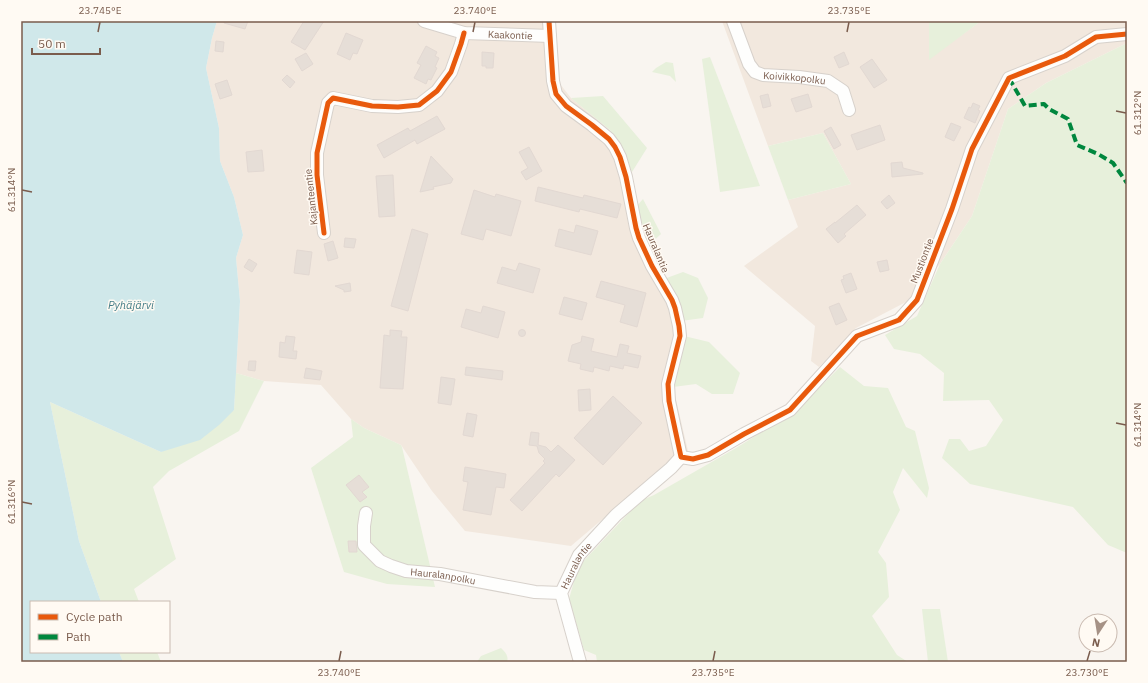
<svg xmlns="http://www.w3.org/2000/svg" width="1148" height="683" viewBox="0 0 1148 683" font-family="'IBM Plex Sans',sans-serif">
<style>
.residential{fill:#f2e8de}
.green{fill:#e7f0db}
.water{fill:#d0e8ea}
.building{fill:#e6ded7;stroke:#e2d8d2}
.lines{fill:none;stroke-linecap:round;stroke-linejoin:round}
.minor-casing{stroke:#d7d1cb;stroke-width:14}
.minor{stroke:#fefefd;stroke-width:12}
.quiet{stroke:#00873e;stroke-width:4;stroke-dasharray:8 4;stroke-linecap:butt}
.cycleway-casing{stroke:#fffaf3;stroke-width:8}
.cycleway{stroke:#e8590c;stroke-width:5}
.ticks{fill:none;stroke:#7a5c4d;stroke-width:1.5}
.labels{text-anchor:middle;dominant-baseline:central;stroke-width:3;stroke-linejoin:round;paint-order:stroke}
.street-label{font-size:10px;fill:#7a5c4d;stroke:#fffaf3}
.water-label{font-size:11px;font-style:italic;fill:#437c86;stroke:#fffaf3}
.neatline{fill:none;stroke:#7a5c4d;stroke-width:1.5}
.ticks-label{font-size:10px;text-anchor:middle;fill:#7a5c4d}
</style>
<rect width="100%" height="100%" fill="#f9f5f0"/>
<g class="residential">
<polygon points="217,21 553,21 557,80 571,98 610,130 632,172 636,207 664,279 675,295 673,387 688,451 671,461 571,546 465,531 432,491 401,445 364,428 351,419 321,385 264,381 236,373 240,301 236,258 243,235 234,197 220,161 219,128 206,68 212,38"/>
<polygon points="722,21 929,21 929,59 981,21 1127,21 1127,43 1046,83 1008,109 972,216 940,264 906,302 856,328 819,367 811,361 815,326 744,266 798,227 788,200 851,184 823,133 768,146"/>
</g>
<g class="green">
<polygon points="929,21 981,21 929,60"/>
<polygon points="1127,43 1127,553 1108,545 1073,507 970,484 942,458 949,439 960,439 969,451 986,446 1003,420 989,400 943,401 944,373 920,354 894,349 885,335 917,316 940,264 972,216 1008,109 1046,83"/>
<polygon points="710,57 760,186 720,192 702,59"/>
<polygon points="666,62 673,63 676,82 670,76 652,72 656,68"/>
<polygon points="603,96 647,148 632,172 610,130 571,98"/>
<polygon points="823,133 851,184 788,200 768,146"/>
<polygon points="643,199 661,234 650,244 636,207"/>
<polygon points="683,272 698,278 708,298 703,318 681,321 664,279"/>
<polygon points="684,336 709,342 740,373 733,394 712,394 696,384 673,387"/>
<polygon points="840,367 864,386 888,388 906,427 915,431 929,488 927,498 903,468 893,492 900,510 878,552 886,563 889,597 872,616 897,655 908,662 597,662 596,655 584,650 569,599 578,567 640,501 654,495 736,448 796,411"/>
<polygon points="236,373 264,381 239,431 169,471 153,487 176,559 134,589 139,602 101,602 79,541 50,402 161,452 234,410"/>
<polygon points="351,419 364,428 401,445 402,447 435,587 387,584 344,572 311,468 353,437"/>
<polygon points="922,609 940,609 948,662 928,662"/>
<path d="M501 648C505 652 509 656 507 662H477L481 656Z"/>
<polygon points="119,652 157,652 161,662 123,662"/>
</g>
<polygon class="water" points="21,21 217,21 212,38 206,68 219,128 220,161 234,197 243,235 236,258 240,301 234,410 219,425 200,440 161,452 50,402 79,541 101,602 31,602 31,652 119,652 123,662 21,662"/>
<g class="building">
<polygon points="224,21 248,21 245,29 224,23"/>
<polygon points="304,21 324,21 305,50 291,42"/>
<polygon points="346,33 363,40 357,54 353,53 350,60 337,54"/>
<polygon points="216,41 224,42 223,52 215,51"/>
<polygon points="426,46 437,52 435,56 439,58 435,67 437,68 431,80 428,79 426,84 414,78 421,65 417,63"/>
<polygon points="482,52 494,53 493,68 486,68 486,66 482,66"/>
<polygon points="844,52 849,64 839,68 834,57"/>
<polygon points="306,53 313,64 302,71 295,59"/>
<polygon points="872,59 887,80 874,88 860,67"/>
<polygon points="287,75 295,82 290,88 282,80"/>
<polygon points="227,80 232,95 220,99 215,84"/>
<polygon points="768,94 771,106 763,108 760,96"/>
<polygon points="808,94 812,107 796,112 791,99"/>
<polygon points="973,103 980,106 978,110 980,111 975,123 964,118 969,107 971,108"/>
<polygon points="437,116 445,129 417,144 415,140 384,158 377,145 408,128 410,131"/>
<polygon points="951,123 961,127 954,141 945,137"/>
<polygon points="880,125 885,140 857,150 851,135"/>
<polygon points="831,127 841,145 834,149 824,131"/>
<polygon points="529,147 542,171 526,180 521,172 528,168 519,152"/>
<polygon points="262,150 264,171 248,172 246,152"/>
<polygon points="431,156 453,179 451,183 433,187 434,189 420,192"/>
<polygon points="902,162 903,168 923,173 923,174 892,177 891,163"/>
<polygon points="393,175 395,216 379,217 376,176"/>
<polygon points="538,187 583,198 584,195 621,204 617,218 580,209 579,212 535,201"/>
<polygon points="474,190 495,197 496,194 521,201 511,236 486,229 483,240 461,234"/>
<polygon points="889,195 895,203 887,209 881,202"/>
<polygon points="857,205 866,215 844,234 846,236 838,243 826,229 835,222 835,223"/>
<polygon points="576,225 598,231 591,255 555,246 559,229 574,233"/>
<polygon points="412,229 428,234 408,311 391,306"/>
<polygon points="345,238 356,239 354,248 344,247"/>
<polygon points="333,241 338,258 328,261 324,244"/>
<polygon points="297,250 312,252 309,275 294,273"/>
<polygon points="249,259 257,264 252,272 244,267"/>
<polygon points="887,260 889,270 880,272 877,262"/>
<polygon points="519,263 540,269 533,293 497,283 502,267 516,271"/>
<polygon points="851,273 857,289 846,293 841,280 844,279 843,276"/>
<polygon points="601,281 646,293 637,327 620,322 625,305 596,297"/>
<polygon points="350,283 351,291 344,292 344,290 335,286"/>
<polygon points="564,297 587,303 582,320 559,314"/>
<polygon points="839,303 847,320 836,325 829,307"/>
<polygon points="483,306 505,312 498,338 461,327 466,309 481,313"/>
<circle cx="522" cy="333" r="3.5"/>
<polygon points="390,330 402,331 401,337 407,337 403,389 380,388 384,335 390,336"/>
<polygon points="286,336 295,337 293,351 297,351 296,359 279,357 280,342 285,343"/>
<polygon points="582,336 594,339 591,351 617,357 620,344 629,346 627,353 641,356 638,368 624,365 623,369 610,366 609,371 594,367 593,372 580,369 581,364 568,361 572,345 581,342"/>
<polygon points="249,361 256,361 255,371 248,370"/>
<polygon points="466,367 503,371 502,380 465,375"/>
<polygon points="306,368 322,371 320,380 304,378"/>
<polygon points="441,377 455,379 451,405 438,403"/>
<polygon points="590,389 591,410 579,411 578,390"/>
<polygon points="613,396 642,423 603,465 574,438"/>
<polygon points="467,413 477,415 473,437 463,435"/>
<polygon points="531,432 539,433 538,445 546,447 551,452 558,445 575,460 559,477 556,474 522,511 510,500 545,463 543,461 545,459 539,453 537,446 529,445"/>
<polygon points="465,467 506,474 504,488 496,487 491,515 463,510 468,482 463,481"/>
<polygon points="359,475 369,487 362,492 367,497 360,502 346,485"/>
<polygon points="348,541 356,541 357,552 349,552"/>
</g>
<g class="lines">
<g class="minor-casing">
<g id="minor">
<path id="s1" d="M424 21 464 33 550 36"/>
<polyline points="549,21 553,81 556,94 566,106 592,125 609,139 615,147 620,157 626,177 636,228 639,238 652,266 672,300 675,308 679,326 680,336 668,384 669,401 681,457"/>
<path id="s2" d="M733 21 749 64 755 72 763 75 799 77 828 81 843 91 849 110"/>
<polyline points="324,233 317,175 317,153 328,103 333,98 372,106 398,107 419,105 437,91 451,72 461,44 464,33"/>
<polyline points="681,457 693,459 708,455 744,434 790,410 857,336 899,320 917,300 952,209 972,149 1009,78 1065,56 1096,37 1127,34"/>
<path id="s3" d="M366 513 364 526V545L380 561 391 566 406 571 440 574 535 592 561 593"/>
<path id="s4" d="M580 662 561 593 579 555 616 515 671 468 681 457"/>
</g>
</g>
<use href="#minor" class="minor"/>
<polyline class="quiet" points="1009,78 1025,106 1044,104 1049,109 1068,119 1077,145 1098,154 1113,163 1127,183"/>
<g class="cycleway-casing">
<g id="cycleway">
<polyline points="549,21 553,81 556,94 566,106 592,125 609,139 615,147 620,157 626,177 636,228 639,238 652,266 672,300 675,308 679,326 680,336 668,384 669,401 681,457 693,459 708,455 744,434 790,410 857,336 899,320 917,300 952,209 972,149 1009,78 1065,56 1096,37 1127,34"/>
<polyline points="324,233 317,175 317,153 328,103 333,98 372,106 398,107 419,105 437,91 451,72 461,44 464,33"/>
</g>
</g>
<use href="#cycleway" class="cycleway"/>
</g>
<path class="ticks" d="M98 32 100 22M473 32 475 22M847 32 849 22M1116 111 1126 113M22 190 32 192M1116 423 1126 425M22 502 32 504M339 661 341 651M713 661 715 651M1087 661 1090 651"/>
<g class="labels">
<g class="street-label">
<text stroke="none"><textPath href="#s1" startOffset="88">Kaakontie</textPath></text>
<text stroke="none"><textPath href="#s2" startOffset="96">Koivikkopolku</textPath></text>
<text transform="translate(311 197) rotate(-96)">Kajanteentie</text>
<text transform="translate(656 248) rotate(67)">Hauralantie</text>
<text transform="translate(922 261) rotate(-69)">Mustiontie</text>
<text stroke="none"><textPath href="#s4" startOffset="103">Hauralantie</textPath></text>
<text stroke="none"><textPath href="#s3" startOffset="120">Hauralanpolku</textPath></text>
</g>
<g class="water-label">
<text x="131" y="305">Pyhäjärvi</text>
</g>
</g>
<rect width="1148" height="683" fill="none" stroke="#fffaf3" stroke-width="44"/>
<rect x="30" y="601" width="140" height="52" fill="#fffaf3" stroke="#cabbb1"/>
<rect x="38" y="614" width="20" height="6" fill="#e8590c" stroke="#cabbb1"/>
<text x="66" y="621" font-size="12" fill="#7a5c4d">Cycle path</text>
<rect x="38" y="634" width="20" height="6" fill="#00873e" stroke="#cabbb1"/>
<text x="66" y="641" font-size="12" fill="#7a5c4d">Path</text>
<g transform="translate(1098 633) rotate(192)"><circle r="19" fill="#fffaf3" stroke="#cabbb1"/>
<path d="M0-3L7 15L0 10L-7 15Z" fill="#a69286"/>
<text y="-6" font-size="11" font-weight="bold" text-anchor="middle" fill="#7a5c4d">N</text>
</g>
<path d="M32 48v6h68v-6" fill="none" stroke="#7a5c4d" stroke-width="2"/>
<text x="38" y="48" font-size="12" fill="#7a5c4d" stroke="#fffaf3" stroke-width="3" paint-order="stroke">50 m</text>
<rect x="22" y="22" width="1104" height="639" class="neatline"/>
<g class="ticks-label">
<text x="100" y="14">23.745°E</text>
<text x="475" y="14">23.740°E</text>
<text x="849" y="14">23.735°E</text>
<text transform="translate(1137 113) rotate(-90)" y="4">61.312°N</text>
<text transform="translate(11 190) rotate(-90)" y="4">61.314°N</text>
<text transform="translate(1137 425) rotate(-90)" y="4">61.314°N</text>
<text transform="translate(11 502) rotate(-90)" y="4">61.316°N</text>
<text x="339" y="676">23.740°E</text>
<text x="713" y="676">23.735°E</text>
<text x="1087" y="676">23.730°E</text>
</g>
</svg>
